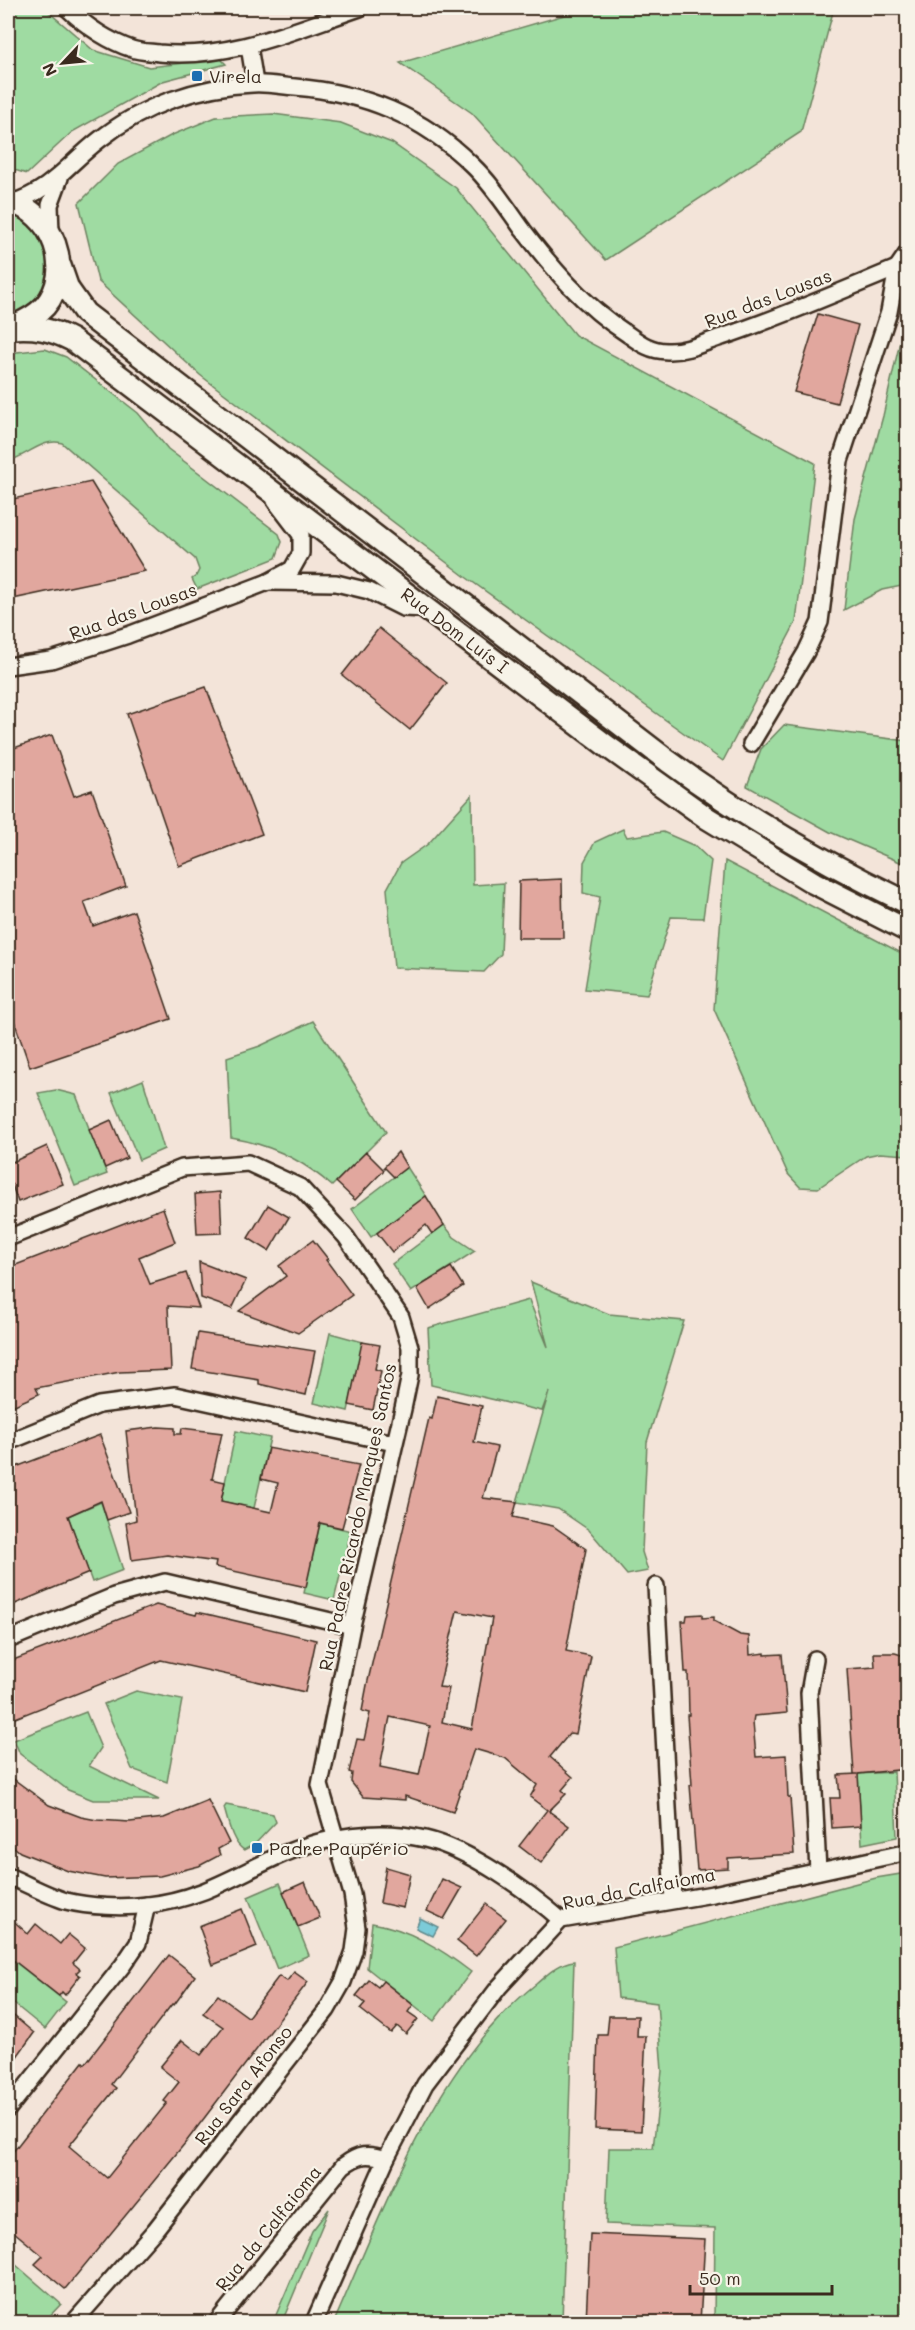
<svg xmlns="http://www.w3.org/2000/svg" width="915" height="2330" viewBox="0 0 915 2330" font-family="Mali,sans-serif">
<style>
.green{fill:#9fdba2;stroke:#6d8260;stroke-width:1.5}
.water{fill:#7ccbd8;stroke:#628b8e;stroke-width:1.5}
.building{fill:#e1a79e;stroke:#3b2a1e;stroke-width:1.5;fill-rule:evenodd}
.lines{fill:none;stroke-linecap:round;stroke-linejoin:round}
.minor-casing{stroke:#3b2a1e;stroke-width:20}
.secondary-casing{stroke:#3b2a1e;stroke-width:26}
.minor{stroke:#f7f3e8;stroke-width:15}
.secondary{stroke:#f7f3e8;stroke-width:21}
.poi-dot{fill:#1f6fb2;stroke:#f7f3e8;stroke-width:2}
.labels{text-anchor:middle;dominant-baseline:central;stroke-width:4.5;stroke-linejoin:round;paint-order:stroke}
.poi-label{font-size:18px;fill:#3b2a1e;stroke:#f7f3e8;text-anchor:start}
.street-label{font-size:18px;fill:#3b2a1e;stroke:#f7f3e8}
</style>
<rect width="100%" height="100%" fill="#f3e4d9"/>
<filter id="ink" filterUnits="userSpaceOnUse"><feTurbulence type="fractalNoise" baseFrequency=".0167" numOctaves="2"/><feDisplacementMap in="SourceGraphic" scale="12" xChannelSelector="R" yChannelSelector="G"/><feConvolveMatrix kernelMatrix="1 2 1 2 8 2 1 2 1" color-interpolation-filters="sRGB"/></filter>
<g filter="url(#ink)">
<g class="green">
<polygon points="8,8 44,8 93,50 149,67 221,59 226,64 163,81 72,132 27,174 8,168"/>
<polygon points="588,8 834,8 801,132 606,260 472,113 400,63"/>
<polygon points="273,114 341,123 392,143 456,188 575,335 815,463 796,622 723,761 467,578 200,375 98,281 79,203 118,164 172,135 216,117"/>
<path d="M8 212C63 229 64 307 8 318Z"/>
<polygon points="907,311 907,585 882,590 844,610 855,519 883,416"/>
<path d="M45 349 66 357 138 413 168 449 279 534 282 542 276 558 197 589 192 579 196 576 199 570 195 559 62 443C43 437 26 457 8 461V353Z"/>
<polygon points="784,725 907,741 907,865 830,832 747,786 761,749"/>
<polygon points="472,795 473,885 504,883 501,954 484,972 394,968 387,889 401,863 428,844"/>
<polygon points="623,829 627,837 663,832 695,846 711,861 703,918 671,917 647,995 585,989 600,897 583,893 584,862 595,842"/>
<polygon points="725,861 907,956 907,1155 880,1153 866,1156 818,1188 800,1187 788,1174 714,1009"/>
<path d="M313 1021 386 1132 332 1186C303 1160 270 1144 231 1138L227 1057 260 1046Z"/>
<polygon points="143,1080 164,1149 139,1160 111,1093"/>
<polygon points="56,1090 76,1095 107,1174 75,1186 38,1093"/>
<polygon points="407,1167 426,1196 371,1237 352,1209"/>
<polygon points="444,1225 454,1237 475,1251 411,1292 392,1264"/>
<polygon points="531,1282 609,1314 684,1321 647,1442 642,1552 648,1571 627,1575 589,1530 558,1509 517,1502 549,1392 542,1411 431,1385 428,1328 529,1300 548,1347"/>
<polygon points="330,1333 363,1342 348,1411 314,1403"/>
<polygon points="236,1431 270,1438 254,1508 221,1501"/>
<polygon points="101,1502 123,1570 92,1582 68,1516"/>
<polygon points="320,1523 351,1531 334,1600 304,1593"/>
<polygon points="136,1691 182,1700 167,1782 132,1769 104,1704"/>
<polygon points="86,1712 101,1748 89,1766 159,1800 93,1800 68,1790 20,1754 14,1740"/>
<polygon points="894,1772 897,1837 862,1844 858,1774"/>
<path d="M226 1805 273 1814 276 1822 255 1844 244 1850C232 1843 228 1821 224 1808Z"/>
<polygon points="907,1873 907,2322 714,2322 715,2228 606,2224 609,2148 653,2148 662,2071 657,2003 618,1998 614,1947 876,1878"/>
<polygon points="280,1883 309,1955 277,1969 248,1897"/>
<path d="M372 1923C410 1929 441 1949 471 1972L434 2021 367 1968Z"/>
<polygon points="10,1958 66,2002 45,2029 8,1999 8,1961"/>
<path d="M574 1961 562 2322H334C385 2207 434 2065 536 1984 548 1974 558 1963 574 1961Z"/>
<polygon points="329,2209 282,2322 273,2322 312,2231"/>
<polygon points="8,2258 61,2304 44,2322 8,2322"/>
</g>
<polygon class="water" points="420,1918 438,1927 433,1936 416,1928"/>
<g class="building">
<polygon points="818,314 858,325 837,403 794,392"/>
<polygon points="91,482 145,571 8,600 8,500"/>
<polygon points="379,628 447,683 410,730 342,675"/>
<polygon points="206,687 262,834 179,866 127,714"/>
<polygon points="52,735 74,796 92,790 126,886 84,902 93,926 134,911 171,1019 30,1067 8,1003 8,750"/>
<polygon points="562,879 563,938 518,938 519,881"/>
<polygon points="111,1120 127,1158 105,1168 89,1130"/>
<polygon points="47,1146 63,1184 18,1202 8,1174 8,1164"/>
<polygon points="366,1152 384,1170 355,1200 336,1182"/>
<polygon points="398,1152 407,1167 394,1177 384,1167"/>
<polygon points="220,1192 222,1233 197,1234 195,1194"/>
<polygon points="426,1196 444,1225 432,1234 426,1225 392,1252 377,1233"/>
<polygon points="268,1205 289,1217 269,1251 248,1238"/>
<polygon points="163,1208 175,1242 139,1257 150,1284 186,1273 199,1308 168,1306 171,1370 120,1372 36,1388 39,1394 8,1408 8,1268"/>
<polygon points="313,1240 328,1259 326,1260 352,1295 298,1333 239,1311 286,1276 279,1266"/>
<polygon points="199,1262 246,1280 232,1309 201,1298"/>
<polygon points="451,1267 463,1286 429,1309 417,1288"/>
<polygon points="198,1333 315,1351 306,1395 259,1384 259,1380 192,1369"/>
<polygon points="362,1342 380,1345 375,1369 381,1371 373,1410 349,1405"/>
<path d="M437 1396 482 1406 474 1442 497 1447 483 1498 517 1502 513 1517 553 1526 586 1549 566 1651 591 1656 576 1734 570 1733 550 1757 573 1777 562 1790 566 1794 549 1811 569 1826 541 1863 519 1846 547 1810 530 1797 537 1785 505 1758 474 1749 453 1812 405 1796V1800L363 1797 351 1782 352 1773 349 1772 357 1739 364 1740 370 1713 362 1711 367 1685 429 1418 432 1419ZM457 1611 492 1618 472 1729 442 1722 449 1688 439 1687ZM390 1717 430 1726 419 1775 380 1767Z"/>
<polygon points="158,1427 175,1428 175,1434 181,1434 182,1428 222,1433 212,1479 225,1482 221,1501 271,1512 278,1483 261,1479 268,1448 359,1465 342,1528 320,1523 306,1587 215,1567 216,1562 167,1555 132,1560 126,1523 136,1520 126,1431"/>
<polygon points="100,1435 129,1512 107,1520 101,1501 68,1516 89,1573 8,1607 8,1470"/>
<polygon points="156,1605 196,1615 197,1612 211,1615 316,1640 305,1692 161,1660 8,1721 8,1662"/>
<polygon points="702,1614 702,1618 714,1617 714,1621 740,1635 749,1636 750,1655 765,1653 765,1655 782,1654 787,1713 754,1716 753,1722 756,1757 786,1755 788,1797 790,1797 794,1854 728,1858 728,1868 697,1870 690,1785 692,1785 687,1715 689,1715 688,1672 685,1672 682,1621 686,1621 687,1615"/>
<polygon points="874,1653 895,1653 908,1657 908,1769 858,1774 861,1826 832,1828 830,1798 840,1798 838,1775 857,1774 854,1774 847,1669 875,1667"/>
<polygon points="8,1775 49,1805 81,1817 97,1820 130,1822 164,1818 208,1800 229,1843 218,1849 220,1855 199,1866 160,1876 105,1878 68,1871 20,1852 8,1842"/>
<polygon points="386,1867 410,1874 403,1908 380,1903"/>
<polygon points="442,1879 462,1888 444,1919 427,1911"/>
<polygon points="305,1882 320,1918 298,1927 283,1892"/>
<polygon points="486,1904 506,1919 476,1956 457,1941"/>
<polygon points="242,1909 257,1947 213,1965 199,1926"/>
<polygon points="8,1916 28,1934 36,1924 60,1944 68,1934 85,1948 73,1963 80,1969 76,1973 80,1976 65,1995 62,1992 59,1996 8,1956"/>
<polygon points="169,1955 195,1976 174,2005 172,2004 111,2084 116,2088 69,2146 107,2178 167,2103 164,2101 179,2082 160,2067 182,2040 201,2055 223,2027 203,2013 218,1995 248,2017 279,1976 287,1981 294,1972 308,1982 186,2142 65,2289 35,2264 43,2256 8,2227 8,2158 83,2062 85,2064"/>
<polygon points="369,1980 378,1987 383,1981 413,2005 408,2012 418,2019 406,2034 397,2026 391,2033 360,2009 365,2003 356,1996"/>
<polygon points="8,2011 34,2033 8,2069"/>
<polygon points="609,2016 638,2016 637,2036 646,2036 641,2131 595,2129 598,2035 607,2035"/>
<polygon points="590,2234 705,2239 700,2322 586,2322"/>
</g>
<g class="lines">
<g class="minor-casing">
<g id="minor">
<path d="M67 8C85 25 108 41 132 49 140 52 151 52 159 53 229 60 295 30 360 8"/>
<polyline points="249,46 255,83"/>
<path d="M11 203C51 191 68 164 99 140 143 105 198 86 253 84 267 83 281 86 295 87 364 93 421 115 472 165 492 184 507 208 523 230 553 269 584 306 626 333 640 343 650 351 667 351 686 352 705 342 722 337 782 317 839 292 897 268"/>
<polyline points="51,233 50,205 60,178"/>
<polyline points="268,582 336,583 369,591 403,608 427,609"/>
<polyline points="8,666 51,660 128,635 268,582 292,569 301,553 301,535 275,501"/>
<polyline points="751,744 806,652 820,622 840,461 889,312 897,268 908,252"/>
<polyline points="8,1238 182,1168 248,1163 300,1187 346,1237 401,1317 410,1347 410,1375 403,1409 352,1626 320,1785 352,1894 357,1928 354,1951 343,1982 327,2010 155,2230 74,2322"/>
<polyline points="8,1442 99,1405 175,1395 394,1443"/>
<polyline points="656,1586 673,1900"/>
<polyline points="8,1640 114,1596 165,1582 352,1626"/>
<polyline points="815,1659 809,1693 818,1871"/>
<path d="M8 1876C27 1884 46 1895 66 1901 89 1907 125 1908 148 1905 202 1899 235 1875 283 1854 326 1836 379 1828 425 1839 469 1849 528 1891 561 1920"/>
<polyline points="8,2109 123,1965 138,1943 147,1905"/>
<path d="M217 2322 343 2166C359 2154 367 2153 386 2159"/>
<polyline points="314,2322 386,2159 425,2084 499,1987 561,1920 713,1894 908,1852"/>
</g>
</g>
<g class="secondary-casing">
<g id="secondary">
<path d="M8 202C53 210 75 271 45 306 36 316 26 321 14 326"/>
<path d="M60 266 68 289 85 313 668 761C743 816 823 862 908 903"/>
<path d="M11 328C34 326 51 329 72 340L608 747 707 818 814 883 908 931"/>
</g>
</g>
<use href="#minor" class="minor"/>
<use href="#secondary" class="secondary"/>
</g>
</g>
<g class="poi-dot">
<rect x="191" y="70" width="12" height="12" rx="3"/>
<rect x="251" y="1842" width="12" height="12" rx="3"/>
</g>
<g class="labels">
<g class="poi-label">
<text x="209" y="76">Virela</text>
<text x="269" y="1848">Padre Paupério</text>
</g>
<g class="street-label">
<text transform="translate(768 298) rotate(-21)">Rua das Lousas</text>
<text transform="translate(133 611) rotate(-20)">Rua das Lousas</text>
<text transform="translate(455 630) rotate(37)">Rua Dom Luís I</text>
<text transform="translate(357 1517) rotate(-78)">Rua Padre Ricardo Marques Santos</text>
<text transform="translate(639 1888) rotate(-11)">Rua da Calfaioma</text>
<text transform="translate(243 2085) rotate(-52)">Rua Sara Afonso</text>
<text transform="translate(268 2228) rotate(-51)">Rua da Calfaioma</text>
</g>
</g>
<rect width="915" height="2330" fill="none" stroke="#f7f3e8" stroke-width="30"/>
<rect x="15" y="15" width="885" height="2300" fill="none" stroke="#3b2a1e" stroke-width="2" filter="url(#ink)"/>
<g transform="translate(63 63) rotate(244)" stroke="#f7f3e8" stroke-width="4.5" paint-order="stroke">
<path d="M0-4.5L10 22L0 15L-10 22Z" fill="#3b2a1e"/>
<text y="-9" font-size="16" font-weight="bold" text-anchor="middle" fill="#3b2a1e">N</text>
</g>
<path d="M690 2285v9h142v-9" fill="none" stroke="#3b2a1e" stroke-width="3"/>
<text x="699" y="2285" font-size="18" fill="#3b2a1e" stroke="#f7f3e8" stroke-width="4.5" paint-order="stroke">50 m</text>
</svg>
